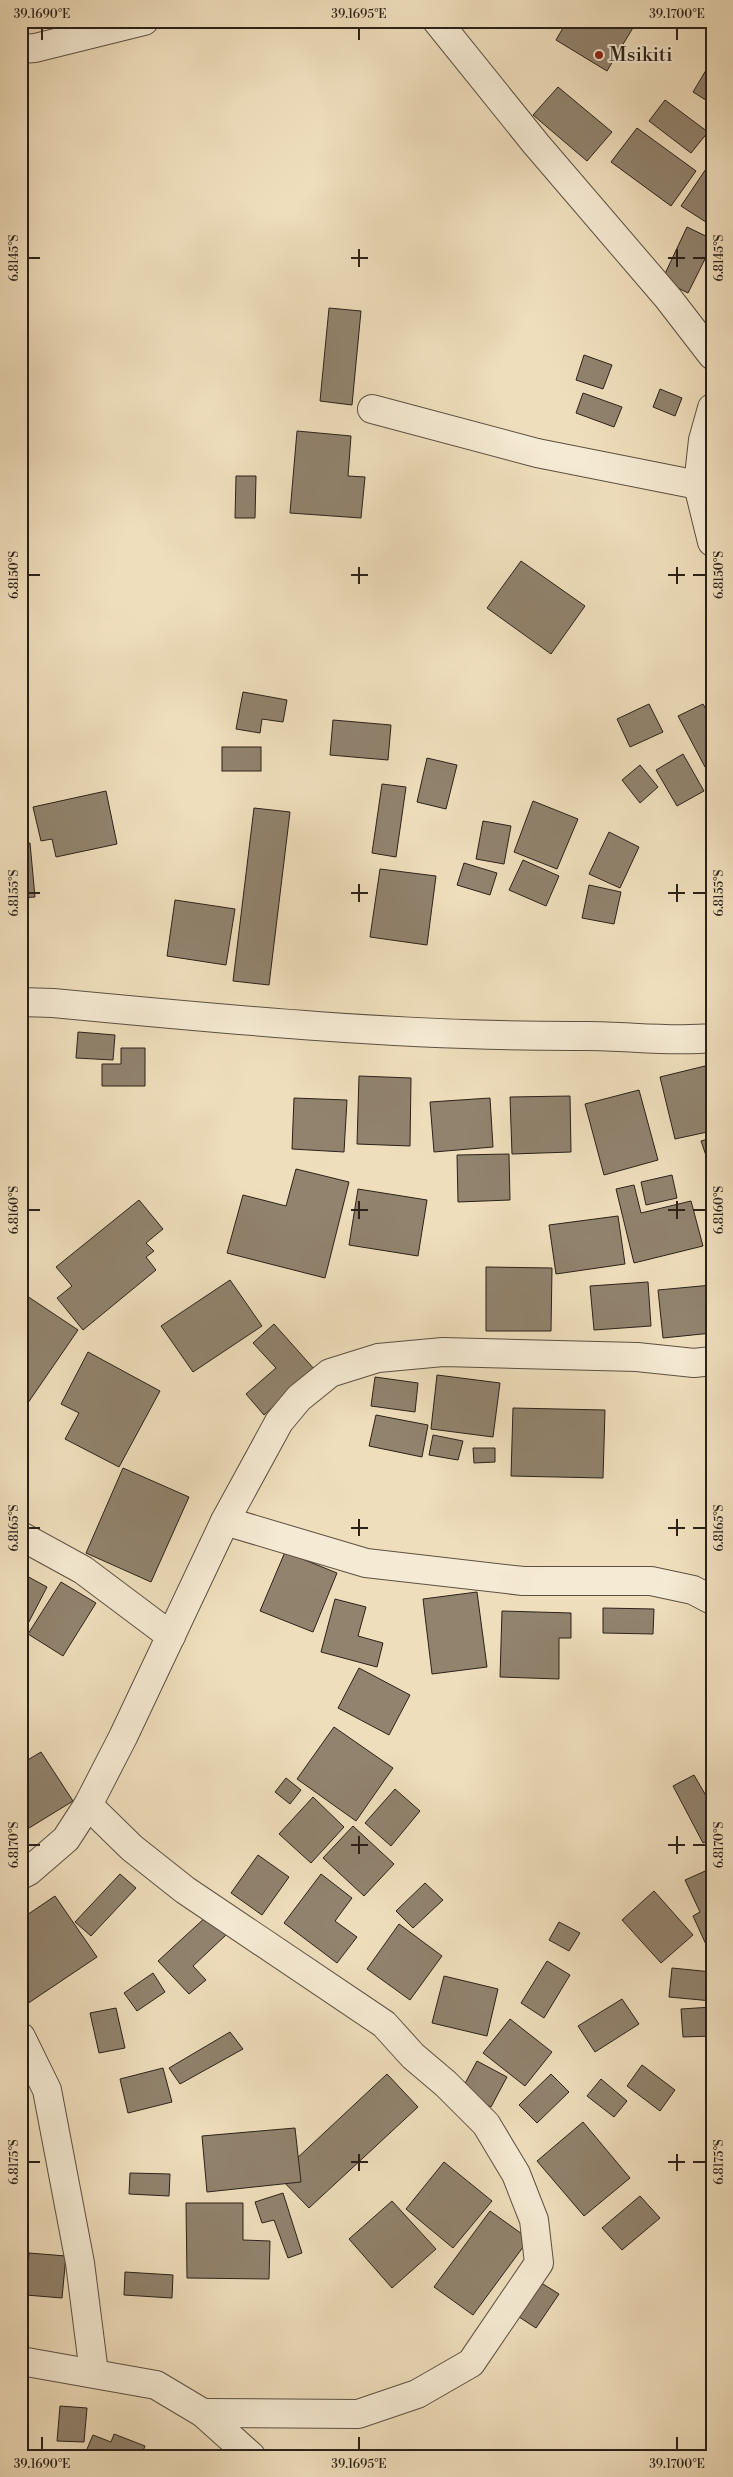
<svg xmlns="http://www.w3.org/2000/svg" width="733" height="2477" viewBox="0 0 733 2477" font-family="'Libre Bodoni',serif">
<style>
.building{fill:#91836e;stroke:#2b2119}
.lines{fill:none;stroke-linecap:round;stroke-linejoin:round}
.street-casing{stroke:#5c5042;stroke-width:30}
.street{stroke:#f5ead3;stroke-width:28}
.ticks{fill:none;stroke:#2b2119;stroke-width:2}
.poi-dot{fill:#8f2418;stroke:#f5ead3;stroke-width:2}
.labels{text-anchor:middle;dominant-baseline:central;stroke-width:4;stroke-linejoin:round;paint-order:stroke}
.poi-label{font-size:20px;fill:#2b2119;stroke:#f5ead3;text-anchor:start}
.neatline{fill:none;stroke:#2b2119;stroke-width:2}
.ticks-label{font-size:12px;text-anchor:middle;fill:#2b2119}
</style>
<rect width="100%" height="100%" fill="#efdebc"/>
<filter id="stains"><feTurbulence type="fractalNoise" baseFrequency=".004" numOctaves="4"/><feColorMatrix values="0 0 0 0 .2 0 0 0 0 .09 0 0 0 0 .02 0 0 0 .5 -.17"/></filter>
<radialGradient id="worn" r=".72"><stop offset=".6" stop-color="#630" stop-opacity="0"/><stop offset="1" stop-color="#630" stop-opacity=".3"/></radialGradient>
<g class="building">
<polygon points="489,21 502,21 495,28"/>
<polygon points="567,21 637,21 607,71 556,40"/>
<polygon points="712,60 712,104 693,92"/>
<polygon points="558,87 612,132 587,161 533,115"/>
<polygon points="665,100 708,132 691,153 649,121"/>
<polygon points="637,128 696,171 671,206 611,162"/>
<polygon points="712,160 712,226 681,206"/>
<polygon points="687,227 712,239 712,245 688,293 662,280"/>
<polygon points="329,308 361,311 352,405 320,401"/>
<polygon points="584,355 612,365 603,389 576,380"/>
<polygon points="660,389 682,398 675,416 653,407"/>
<polygon points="583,393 622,407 614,427 576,413"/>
<polygon points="297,431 351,436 348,476 365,477 361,518 290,513"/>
<polygon points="236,476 256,476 255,518 235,518"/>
<polygon points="521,561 585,606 551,654 487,608"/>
<polygon points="243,692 287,700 283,722 262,719 260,733 236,729"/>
<polygon points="649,704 663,732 630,747 617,719"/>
<polygon points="703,704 712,720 712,764 705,767 678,716"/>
<polygon points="333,720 391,725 388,760 330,755"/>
<rect x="222" y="747" width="39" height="24"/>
<polygon points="683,754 704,791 677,806 656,770"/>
<polygon points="427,758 457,765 446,809 417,802"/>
<polygon points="640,765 658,787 640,803 622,780"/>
<polygon points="382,784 406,787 396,857 372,853"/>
<polygon points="106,791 117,844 56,857 52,839 41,841 33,807"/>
<polygon points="533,801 578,819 557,869 514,852"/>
<polygon points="254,808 290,812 269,985 233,981"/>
<polygon points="483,821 511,826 504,864 476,859"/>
<polygon points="609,832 639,847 620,888 589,874"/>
<polygon points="30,843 35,897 21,898 21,844"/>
<polygon points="523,860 559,876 546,906 509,890"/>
<polygon points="464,863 497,873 490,895 457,885"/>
<polygon points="380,869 436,876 427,945 370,937"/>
<polygon points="589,885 621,892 614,924 582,918"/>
<polygon points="175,900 235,909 226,965 167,956"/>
<polygon points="78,1032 115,1035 113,1060 76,1058"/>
<polygon points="121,1048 145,1048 145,1086 102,1086 102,1064 121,1064"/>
<polygon points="705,1066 712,1094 712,1131 675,1139 660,1077"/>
<polygon points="359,1076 411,1078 410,1146 357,1144"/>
<polygon points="639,1090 658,1160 604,1175 585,1104"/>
<polygon points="570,1096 571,1152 512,1154 510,1097"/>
<polygon points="294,1098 347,1100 344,1152 292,1149"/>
<polygon points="490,1098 493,1147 434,1152 430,1102"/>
<polygon points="712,1138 712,1173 701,1141"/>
<polygon points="509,1154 510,1200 458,1202 457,1155"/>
<polygon points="296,1169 349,1182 325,1278 227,1253 243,1195 286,1206"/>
<polygon points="672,1175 677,1198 646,1205 641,1182"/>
<polygon points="634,1185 641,1213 691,1201 703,1246 634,1263 616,1189"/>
<polygon points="358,1189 427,1200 418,1256 349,1245"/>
<polygon points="139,1200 163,1229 146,1243 154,1251 146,1257 156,1270 83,1330 57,1298 72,1286 56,1267"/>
<polygon points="618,1216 625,1264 556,1274 549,1225"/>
<polygon points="486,1267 552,1268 551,1331 486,1331"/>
<polygon points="230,1280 262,1326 193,1372 161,1326"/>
<polygon points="648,1282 651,1326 594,1330 590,1286"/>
<polygon points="712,1285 712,1333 663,1338 658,1290"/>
<polygon points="27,1296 78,1330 21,1413 21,1304"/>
<polygon points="274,1324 315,1370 264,1415 246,1394 276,1368 253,1343"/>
<polygon points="88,1352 160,1391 119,1467 65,1439 79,1413 61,1404"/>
<polygon points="437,1375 500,1383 493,1437 431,1429"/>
<polygon points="375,1377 418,1383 415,1412 371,1406"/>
<polygon points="513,1408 605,1410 603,1478 511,1476"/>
<polygon points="376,1415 428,1425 422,1457 369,1446"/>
<polygon points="433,1435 463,1441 458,1460 429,1455"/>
<polygon points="473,1448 495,1448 495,1462 474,1463"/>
<polygon points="123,1468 189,1497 151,1582 86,1553"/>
<polygon points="285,1552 337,1573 313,1632 260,1611"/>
<polygon points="25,1575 47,1587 21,1637 21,1583"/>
<polygon points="61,1582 96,1603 63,1656 28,1634"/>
<polygon points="477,1592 487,1667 432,1674 423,1599"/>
<polygon points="335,1599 366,1607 358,1636 383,1643 377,1667 321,1652"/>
<polygon points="603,1608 654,1609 653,1634 603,1633"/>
<polygon points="502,1611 571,1613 571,1638 559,1638 559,1679 500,1677"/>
<polygon points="359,1668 410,1695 389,1735 338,1708"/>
<polygon points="334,1727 393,1768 356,1821 297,1779"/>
<polygon points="41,1752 73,1801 21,1833 21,1764"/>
<polygon points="694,1775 712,1806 712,1839 703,1843 673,1786"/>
<polygon points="286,1778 301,1790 290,1804 275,1792"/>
<polygon points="395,1789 420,1811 391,1846 365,1823"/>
<polygon points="313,1797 344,1827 311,1863 279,1834"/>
<polygon points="353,1826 394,1864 364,1896 323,1858"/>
<polygon points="258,1855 289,1877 262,1915 231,1893"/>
<polygon points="712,1868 712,1950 709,1951 693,1916 700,1912 685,1880"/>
<polygon points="120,1874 136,1888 91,1936 75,1922"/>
<polygon points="321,1874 352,1898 335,1921 357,1937 337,1963 284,1923"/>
<polygon points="425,1883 443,1900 413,1928 396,1911"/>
<polygon points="654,1891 693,1935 661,1963 622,1920"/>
<polygon points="55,1896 97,1957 24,2006 21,2001 21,1919"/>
<polygon points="208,1915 226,1935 193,1966 206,1980 189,1994 158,1961"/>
<polygon points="559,1922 580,1933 569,1951 549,1940"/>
<polygon points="399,1924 442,1956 410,2000 367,1969"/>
<polygon points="547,1961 570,1975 544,2018 521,2003"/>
<polygon points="672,1968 712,1972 712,2001 669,1997"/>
<polygon points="153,1973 165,1992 137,2011 124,1993"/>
<polygon points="444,1976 498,1989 487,2036 432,2023"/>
<polygon points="622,1999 639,2024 595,2052 578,2026"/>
<polygon points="712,2007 712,2036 683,2037 681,2009"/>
<polygon points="116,2008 125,2048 99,2053 90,2013"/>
<polygon points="510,2019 552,2052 525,2086 483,2053"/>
<polygon points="230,2032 243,2049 180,2084 169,2068"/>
<polygon points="477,2061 507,2077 491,2107 461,2091"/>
<polygon points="642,2065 675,2090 660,2111 627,2086"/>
<polygon points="163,2068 172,2102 128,2113 120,2079"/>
<polygon points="387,2074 418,2107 309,2208 278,2176"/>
<polygon points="551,2074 569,2092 537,2123 519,2105"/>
<polygon points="601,2079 627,2101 614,2117 587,2096"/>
<polygon points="583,2122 630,2178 584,2216 537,2161"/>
<polygon points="295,2128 301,2182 207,2192 202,2136"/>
<polygon points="444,2162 492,2201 453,2248 406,2209"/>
<polygon points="130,2173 170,2174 169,2196 129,2194"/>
<polygon points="283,2193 302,2253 288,2258 274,2220 262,2223 255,2202"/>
<polygon points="640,2196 660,2218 622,2250 602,2228"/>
<polygon points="392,2201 436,2249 392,2288 349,2239"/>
<polygon points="186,2203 243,2203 243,2240 270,2241 269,2279 187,2278"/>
<polygon points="490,2211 529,2239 473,2315 434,2287"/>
<polygon points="29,2253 66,2256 62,2298 26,2295"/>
<polygon points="125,2272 173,2275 172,2298 124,2295"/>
<polygon points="535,2279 559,2294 536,2328 513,2313"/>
<polygon points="60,2406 87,2408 84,2442 57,2441"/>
<polygon points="114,2434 145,2446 141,2456 84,2456 93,2435 111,2442"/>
</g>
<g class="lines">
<g class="street-casing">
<g id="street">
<polyline points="437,21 536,144 668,298 712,355"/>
<polyline points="21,49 35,48 144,21"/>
<polyline points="712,408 703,440 698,485 712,542"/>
<polyline points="372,409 537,453 698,485"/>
<path d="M21 1002 53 1003C231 1020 409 1037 587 1036 628 1036 671 1042 712 1038"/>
<polyline points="225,1521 366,1563 523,1581 651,1581 693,1590 712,1600"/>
<polyline points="21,1536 83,1570 171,1636"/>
<polyline points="88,1805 132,1848 185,1890 384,2024 413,2056 446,2084 486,2124 516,2174 534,2220 539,2263 471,2363 417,2394 358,2414 203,2413"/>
<polyline points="21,1875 29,1871 66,1839 88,1805 123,1737 225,1521 279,1422 299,1398 330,1373 378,1358 443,1352 637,1357 694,1363 712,1361"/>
<polyline points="21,2037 47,2090 80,2263 94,2373"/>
<polyline points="21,2361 156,2385 203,2413 251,2456"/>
</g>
</g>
<use href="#street" class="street"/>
</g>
<path class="ticks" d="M42 28V40M359 28V40M677 28V40M359 249V267M677 249V267M28 258H40M351 258H368M668 258H685M693 258H706M359 567V584M677 567V584M28 575H40M351 575H368M668 575H685M693 575H706M359 884V902M677 884V902M28 893H40M351 893H368M668 893H685M693 893H706M359 1201V1219M677 1201V1219M28 1210H40M351 1210H368M668 1210H685M693 1210H706M359 1519V1536M677 1519V1536M28 1528H40M351 1528H368M668 1528H685M693 1528H706M359 1836V1854M677 1836V1854M28 1845H40M351 1845H368M668 1845H685M693 1845H706M359 2154V2171M677 2154V2171M28 2162H40M351 2162H368M668 2162H685M693 2162H706M42 2437V2450M359 2437V2450M677 2437V2450"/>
<circle class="poi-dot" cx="599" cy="55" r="5"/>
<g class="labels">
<g class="poi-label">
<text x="609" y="55">Msikiti</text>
</g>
</g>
<rect width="733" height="2477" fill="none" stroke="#efdebc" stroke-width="55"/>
<rect x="28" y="28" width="678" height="2422" class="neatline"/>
<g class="ticks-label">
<text x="42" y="18">39.1690°E</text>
<text x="359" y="18">39.1695°E</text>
<text x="677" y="18">39.1700°E</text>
<text transform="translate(14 258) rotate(-90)" y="4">6.8145°S</text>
<text transform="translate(719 258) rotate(-90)" y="4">6.8145°S</text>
<text transform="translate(14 575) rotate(-90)" y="4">6.8150°S</text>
<text transform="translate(719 575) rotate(-90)" y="4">6.8150°S</text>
<text transform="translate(14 893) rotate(-90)" y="4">6.8155°S</text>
<text transform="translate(719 893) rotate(-90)" y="4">6.8155°S</text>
<text transform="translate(14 1210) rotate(-90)" y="4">6.8160°S</text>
<text transform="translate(719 1210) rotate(-90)" y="4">6.8160°S</text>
<text transform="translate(14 1528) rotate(-90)" y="4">6.8165°S</text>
<text transform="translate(719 1528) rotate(-90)" y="4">6.8165°S</text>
<text transform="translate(14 1845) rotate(-90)" y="4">6.8170°S</text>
<text transform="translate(719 1845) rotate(-90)" y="4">6.8170°S</text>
<text transform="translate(14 2162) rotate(-90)" y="4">6.8175°S</text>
<text transform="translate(719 2162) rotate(-90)" y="4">6.8175°S</text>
<text x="42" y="2468">39.1690°E</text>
<text x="359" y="2468">39.1695°E</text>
<text x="677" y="2468">39.1700°E</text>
</g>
<rect width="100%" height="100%" filter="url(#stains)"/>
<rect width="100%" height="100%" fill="url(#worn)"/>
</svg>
